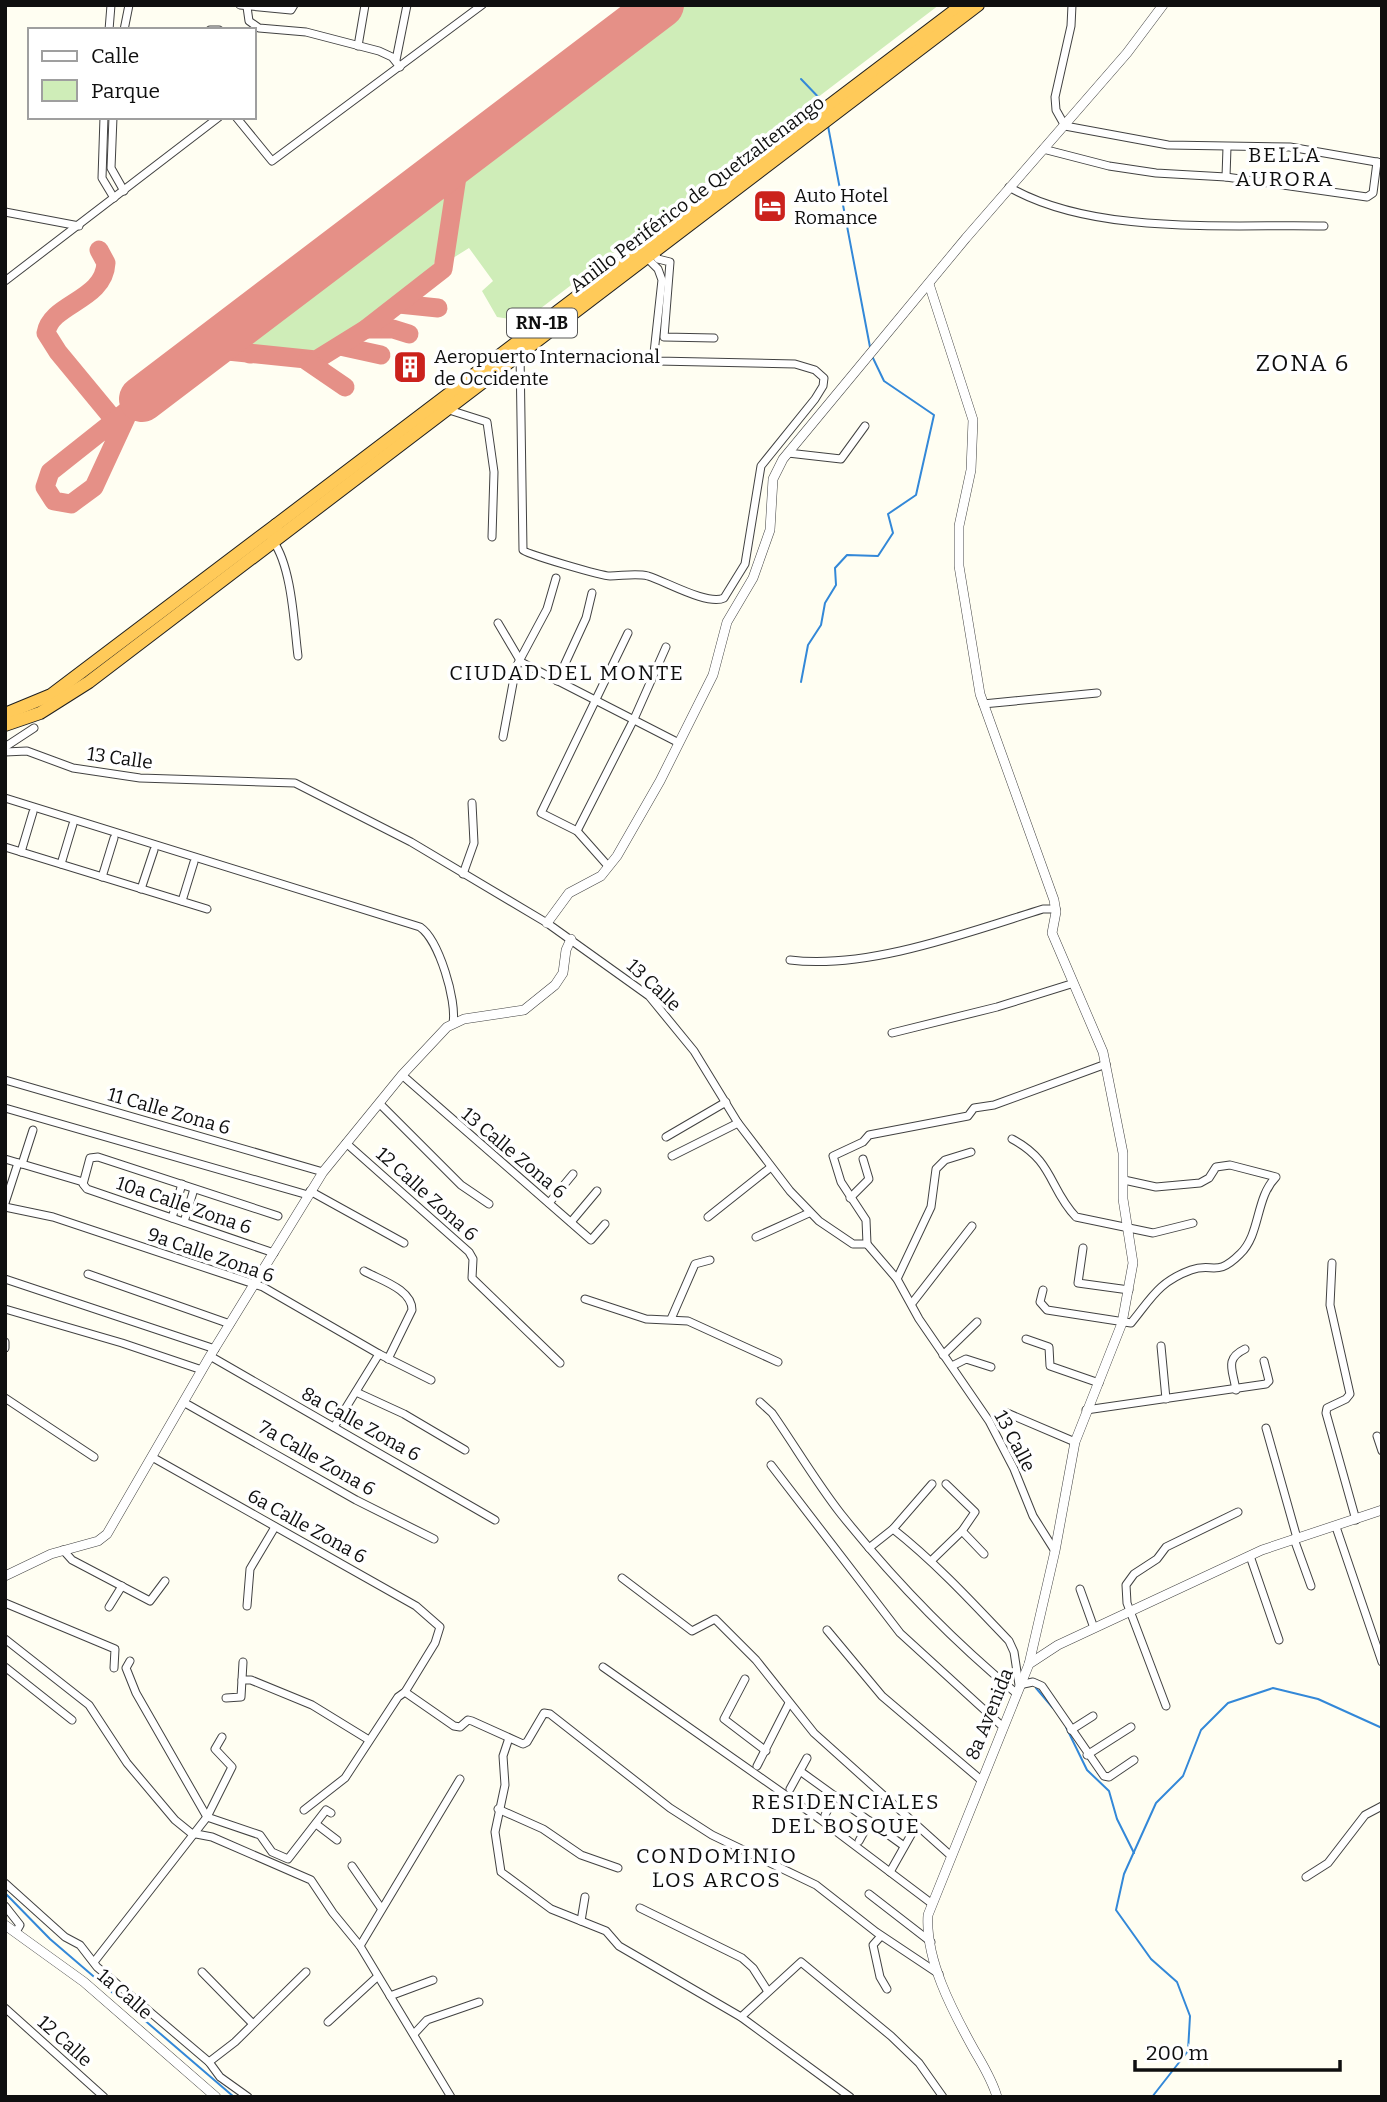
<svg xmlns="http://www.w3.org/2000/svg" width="1387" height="2102" viewBox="0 0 1387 2102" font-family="Bitter,serif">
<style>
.green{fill:#cfedb8}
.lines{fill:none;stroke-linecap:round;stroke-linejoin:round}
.stream{stroke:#3388d8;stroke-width:2}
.taxiway{stroke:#e59087;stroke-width:19}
.runway{stroke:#e59087;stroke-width:46}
.minor-casing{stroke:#424242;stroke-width:9}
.tertiary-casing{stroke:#424242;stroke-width:10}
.trunk-casing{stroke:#202020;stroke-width:14}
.minor{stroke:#fff;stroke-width:7}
.tertiary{stroke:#fff;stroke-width:9}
.trunk{stroke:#ffca59;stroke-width:12}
.labels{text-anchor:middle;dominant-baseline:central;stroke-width:7;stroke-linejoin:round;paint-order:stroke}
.shield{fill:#fff;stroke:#575757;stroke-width:2}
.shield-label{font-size:18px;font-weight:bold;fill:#0f0f0f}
.street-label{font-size:19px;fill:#0f0f0f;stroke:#fff}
.poi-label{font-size:19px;fill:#0f0f0f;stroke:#fff;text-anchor:start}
.neighbourhood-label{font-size:21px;letter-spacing:2px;fill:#0f0f0f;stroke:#fff}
.quarter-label{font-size:23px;letter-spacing:2px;fill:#0f0f0f;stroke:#fff}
</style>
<rect width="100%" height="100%" fill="#fffef2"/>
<g class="green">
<polygon points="679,5 939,5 524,321 497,317 482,291 493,281 469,248 453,258 465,170"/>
<path d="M436 193 443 196C450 211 441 258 429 271L323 350 304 353 257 347 251 343 249 335 252 329 430 194Z"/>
</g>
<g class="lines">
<g class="stream">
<polyline points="801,79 824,103"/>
<polyline points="828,126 870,347"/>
<polyline points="801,682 808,645 821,625 825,603 836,585 835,568 847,555 878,556 893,533 888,514 916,495 934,415 884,381 872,356"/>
<polyline points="1036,1688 1053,1708"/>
<polyline points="1066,1727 1087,1770 1109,1791 1117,1819 1134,1853"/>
<polyline points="5,1893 50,1939 234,2097"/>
<polyline points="1152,2097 1188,2051 1190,2016 1177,1982 1151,1959 1116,1910 1124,1874 1156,1803 1183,1776 1201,1730 1228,1703 1273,1688 1318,1699 1382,1728"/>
</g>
<g class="taxiway">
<path d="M421 189C430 183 440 178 450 186L453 197"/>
<path d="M99 250 106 263C104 301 51 303 46 333L58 352 115 421"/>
<polyline points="399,304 438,308"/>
<polyline points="248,319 240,336 241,349 250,354"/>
<polyline points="366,329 393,329 409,334"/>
<polyline points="340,346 381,355"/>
<polyline points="199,357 218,350 316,360 366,329 443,269 458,170 469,153 485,139"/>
<polyline points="307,361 345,387"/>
<polyline points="130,409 94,487 71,504 54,501 45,487 50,472 142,399"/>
</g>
<polyline class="runway" points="142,399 661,5"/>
<g class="minor-casing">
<g id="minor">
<polyline points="240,5 291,10 294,5"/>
<polyline points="1072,5 1071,26 1055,97 1056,110 1065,126 1168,145 1290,147 1382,163"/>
<polyline points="247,7 249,21 259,28 306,32 379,51 392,57 400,67"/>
<polyline points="109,30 111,5"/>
<polyline points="124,30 129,5"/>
<polyline points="210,30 219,30"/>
<polyline points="358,46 365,5"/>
<polyline points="396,60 407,5"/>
<polyline points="104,117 102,178 114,198"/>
<polyline points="113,117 111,168 124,191"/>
<polyline points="236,117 272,161 482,5"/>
<polyline points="1043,149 1109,166 1156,173 1226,177 1367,197 1373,193 1377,162"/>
<polyline points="1226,177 1227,147"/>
<path d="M1009 187C1094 236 1228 224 1324 226"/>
<polyline points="5,212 79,226"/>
<polyline points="653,252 658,259 670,262 664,337 714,338"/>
<polyline points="5,281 219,117"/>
<path d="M520 353 523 550C526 554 602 576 610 576 622 576 636 573 648 576 665 581 708 606 724 598L745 564 761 466 815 399 823 386 824 378 815 370 795 364 657 361 654 353 662 280 658 269 646 257"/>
<polyline points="446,409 487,422 494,472 492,537"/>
<polyline points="788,453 841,459 865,426"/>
<path d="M273 541C292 567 294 625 298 656"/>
<polyline points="498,623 521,662 679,743"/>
<polyline points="557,681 586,618 592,593"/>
<polyline points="983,704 1097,693"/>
<polyline points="503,737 516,667 547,609 556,578"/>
<polyline points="5,747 34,728"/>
<polyline points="5,752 27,751 73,768 140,778 295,783 411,842 547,923 649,996 694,1051 738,1123 790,1191 819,1221 853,1244 867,1244 897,1279 919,1319 989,1421 1014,1469 1033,1516 1055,1551"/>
<path d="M5 798 420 927C439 940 457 1001 453 1023"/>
<polyline points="577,831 634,719 666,647"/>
<polyline points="5,847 207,909"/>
<polyline points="21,852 33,812"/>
<polyline points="61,864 73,824"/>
<polyline points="608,866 577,831 541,813 628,633"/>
<polyline points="463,874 474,843 472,803"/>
<polyline points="102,877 114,838"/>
<polyline points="141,889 154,850"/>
<polyline points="182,901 194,862"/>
<path d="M790 960C867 970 969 932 1043 909H1056"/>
<polyline points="892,1033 997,1007 1071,984"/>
<polyline points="402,1075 591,1240 605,1224"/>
<polyline points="5,1080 323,1172"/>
<polyline points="379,1103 461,1185 489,1204"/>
<polyline points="5,1108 308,1195"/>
<polyline points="666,1137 726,1102"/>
<path d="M1012 1139C1054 1161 1049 1189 1076 1217L1153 1233 1193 1223"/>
<polyline points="346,1143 469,1252 473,1259 472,1278 560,1363"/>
<polyline points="672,1156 738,1123"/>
<polyline points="5,1159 83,1182"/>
<polyline points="22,1164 33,1130"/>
<polyline points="310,1191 404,1243"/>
<polyline points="850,1198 869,1179 863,1159"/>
<polyline points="5,1203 18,1163"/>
<polyline points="549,1203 573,1174"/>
<polyline points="5,1207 53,1217 263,1287 379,1354 431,1380"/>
<polyline points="708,1217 771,1167"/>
<polyline points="172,1218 182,1184"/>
<polyline points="184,1222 194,1189"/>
<polyline points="571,1222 597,1191"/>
<polyline points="756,1237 809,1213"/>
<polyline points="867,1244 866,1220 841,1182 833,1156 863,1142 869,1135 968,1116 974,1108 994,1105 1106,1064"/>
<polyline points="1083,1248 1078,1283 1129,1290"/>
<polyline points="274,1253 87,1189 83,1184 90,1158 98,1157 278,1216"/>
<polyline points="1332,1263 1330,1305 1350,1394 1346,1399 1327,1408 1326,1413 1356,1520"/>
<path d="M364 1271C380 1280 412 1289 412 1310L388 1359"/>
<polyline points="88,1274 230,1324"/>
<polyline points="5,1279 215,1349"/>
<polyline points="897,1279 931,1207 936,1169 945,1160 971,1152"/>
<path d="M1043 1290 1040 1302 1047 1310 1131 1323C1151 1299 1158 1282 1191 1270 1213 1262 1216 1278 1240 1254 1261 1234 1255 1198 1276 1177L1230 1165 1216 1167 1209 1178 1200 1183 1156 1187 1124 1180"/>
<polyline points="585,1299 646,1319 688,1321 778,1362"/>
<polyline points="913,1302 972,1226"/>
<polyline points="5,1309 122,1343 202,1370"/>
<polyline points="671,1319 695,1264 710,1260"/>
<polyline points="1026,1339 1049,1347 1050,1366 1099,1383"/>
<polyline points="5,1342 5,1348"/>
<polyline points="1161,1346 1166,1399"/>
<polyline points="943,1355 977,1322"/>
<polyline points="210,1356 495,1520"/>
<polyline points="952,1366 966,1359 991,1367"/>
<path d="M1236 1390C1233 1370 1224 1359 1245 1349"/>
<polyline points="356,1392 404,1414 465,1450"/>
<polyline points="5,1398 94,1457"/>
<path d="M760 1402 772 1413C795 1446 816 1482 841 1514 893 1579 952 1640 1016 1693"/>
<polyline points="185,1403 356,1500 434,1539"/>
<polyline points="1086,1410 1266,1384 1269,1381 1264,1361"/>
<polyline points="1007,1413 1075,1442"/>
<polyline points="334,1427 379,1354"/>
<polyline points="1266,1428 1297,1538"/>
<polyline points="1377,1436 1382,1451"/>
<polyline points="152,1457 416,1606 440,1627 435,1643 405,1692 398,1697 345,1778 304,1810"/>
<polyline points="771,1465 900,1633 1002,1726"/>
<polyline points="1336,1527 1382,1662"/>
<path d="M893 1529C935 1562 972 1602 1009 1641L1014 1652 1019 1685 1033 1682 1042 1686 1104 1776 1109 1777 1134 1760"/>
<polyline points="962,1531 984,1554"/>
<polyline points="1294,1539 1311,1586"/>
<polyline points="869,1548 893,1529 932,1484"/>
<polyline points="63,1550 72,1560 150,1601 165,1581"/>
<polyline points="1250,1556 1279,1640"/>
<polyline points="932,1560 962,1531 975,1512 946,1484"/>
<polyline points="622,1578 692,1631 715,1619 756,1660 814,1733 950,1855"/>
<polyline points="1080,1589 1094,1628"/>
<polyline points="5,1603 115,1649 114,1668"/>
<polyline points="247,1606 250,1569 275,1527"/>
<polyline points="109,1607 122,1586"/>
<polyline points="827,1630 882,1696 981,1780"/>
<polyline points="5,1639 89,1705 127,1763 175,1820 191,1833 212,1837 311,1880 333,1913 360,1946 451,2097"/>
<polyline points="130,1661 126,1668 136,1693 207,1817 260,1835 272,1852 288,1859 326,1810 331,1813"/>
<polyline points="5,1667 72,1720"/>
<polyline points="603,1667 821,1820 931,1903"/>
<polyline points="745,1679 724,1719 766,1751"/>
<polyline points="242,1680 251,1680 312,1705 369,1740"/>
<polyline points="405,1692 454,1726 460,1727 468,1720 472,1721 523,1744 527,1742 544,1713 550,1714 670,1808 712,1835 816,1885 876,1932 939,1974"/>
<polyline points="226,1698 241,1697 243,1662"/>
<polyline points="1166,1706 1127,1603 1126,1585 1134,1574 1157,1559 1166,1547 1238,1512"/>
<polyline points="1071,1730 1093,1716"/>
<polyline points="509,1738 503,1756 505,1785 495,1832 501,1872 551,1909 606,1931 619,1946 741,2017 850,2097"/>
<polyline points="1087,1755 1131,1727"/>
<polyline points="757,1766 789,1703"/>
<polyline points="800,1771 904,1846"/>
<polyline points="790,1789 807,1758"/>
<polyline points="498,1809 543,1829 581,1855 618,1868"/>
<polyline points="825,1815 835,1796"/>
<polyline points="316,1824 337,1840"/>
<polyline points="859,1841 870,1821"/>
<polyline points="352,1866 381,1908"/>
<polyline points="890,1872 916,1826"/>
<polyline points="1306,1877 1328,1863 1365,1815 1382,1806"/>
<polyline points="5,1883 65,1937 80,1945 97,1967 209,2062 220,2077 248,2097"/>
<polyline points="869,1894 931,1942"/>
<polyline points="5,1906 20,1925 16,1932"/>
<polyline points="640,1908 742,1958 753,1968 767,1990"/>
<polyline points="581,1921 585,1897"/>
<polyline points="881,1936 873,1945 880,1977 887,1989"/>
<polyline points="360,1946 460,1779"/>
<polyline points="94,1962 207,1817 232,1767 215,1749 222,1737"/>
<polyline points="202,1972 252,2023"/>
<polyline points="390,1996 433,1980"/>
<polyline points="5,2008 104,2097"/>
<polyline points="741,2017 801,1962 891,2036 919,2063 943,2097"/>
<polyline points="328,2022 377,1977"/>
<polyline points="414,2034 427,2020 479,2002"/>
<polyline points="209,2062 235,2042 306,1972"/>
</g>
</g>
<g class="tertiary-casing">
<g id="tertiary">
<polyline points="929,284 973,420 971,470 959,526 959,566 980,694 1054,900 1056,912 1052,933 1103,1052 1123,1153 1123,1199 1133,1263 1122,1323 1075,1442 1055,1551 1029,1664"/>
<polyline points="547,923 569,893 601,876 617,856 660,781 713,675 727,622 753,578 770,530 773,479 783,459 966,238 1127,53 1163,5"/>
<polyline points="5,1576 51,1554 98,1541 107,1534 210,1356 323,1172 402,1075 447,1027 464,1019 524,1010 555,985 563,973 566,950 571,939"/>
<polyline points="5,1925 84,1982 216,2097"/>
<path d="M997 2097C992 2079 982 2064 973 2048 952 2010 925 1959 928 1915L1029 1664 1058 1645 1262 1550 1382 1510"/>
</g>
</g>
<g class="trunk-casing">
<g id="trunk">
<polyline points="273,541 276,525 962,5"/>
<polyline points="5,714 51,695 276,525"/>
<polyline points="5,725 40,713 89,682 978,5"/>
</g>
</g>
<use href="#minor" class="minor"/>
<use href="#tertiary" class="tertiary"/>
<use href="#trunk" class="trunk"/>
</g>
<defs>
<g id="hotel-square" transform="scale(1.75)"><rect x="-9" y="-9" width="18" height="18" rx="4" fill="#cb221c" stroke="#fff"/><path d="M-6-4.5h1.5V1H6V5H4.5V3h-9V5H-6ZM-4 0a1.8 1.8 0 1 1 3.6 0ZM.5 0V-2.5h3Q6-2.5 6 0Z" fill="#fff"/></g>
<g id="building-square" transform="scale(1.75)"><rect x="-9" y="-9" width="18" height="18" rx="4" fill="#cb221c" stroke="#fff"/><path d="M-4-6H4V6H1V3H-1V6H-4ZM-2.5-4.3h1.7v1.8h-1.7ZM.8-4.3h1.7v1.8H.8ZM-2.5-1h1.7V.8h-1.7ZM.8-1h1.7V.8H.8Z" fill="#fff"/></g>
</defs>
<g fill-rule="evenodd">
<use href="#hotel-square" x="770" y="206"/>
<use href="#building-square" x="410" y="367"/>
</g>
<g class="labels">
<rect class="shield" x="507" y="308.5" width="70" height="29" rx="5"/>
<g class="shield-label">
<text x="542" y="323">RN-1B</text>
</g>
<g class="street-label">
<text transform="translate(697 194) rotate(-37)">Anillo Periférico de Quetzaltenango</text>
<text transform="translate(120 758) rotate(8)">13 Calle</text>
<text transform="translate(654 985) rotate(43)">13 Calle</text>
<text transform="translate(169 1111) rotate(16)">11 Calle Zona 6</text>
<text transform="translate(514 1153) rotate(40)">13 Calle Zona 6</text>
<text transform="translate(427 1194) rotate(42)">12 Calle Zona 6</text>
<text transform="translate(184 1205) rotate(19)">10a Calle Zona 6</text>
<text transform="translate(211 1255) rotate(19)">9a Calle Zona 6</text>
<text transform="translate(361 1424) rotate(29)">8a Calle Zona 6</text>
<text transform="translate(1015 1441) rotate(62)">13 Calle</text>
<text transform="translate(317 1458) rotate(30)">7a Calle Zona 6</text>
<text transform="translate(307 1526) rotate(29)">6a Calle Zona 6</text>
<text transform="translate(989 1714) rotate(-68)">8a Avenida</text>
<text transform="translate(125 1994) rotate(41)">1a Calle</text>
<text transform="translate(65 2041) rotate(42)">12 Calle</text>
</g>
<g class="poi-label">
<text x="794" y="195">Auto Hotel<tspan x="794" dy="22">Romance</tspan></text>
<text x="434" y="356">Aeropuerto Internacional<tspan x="434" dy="22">de Occidente</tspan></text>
</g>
<g class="neighbourhood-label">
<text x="1285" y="155">BELLA<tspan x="1285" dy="24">AURORA</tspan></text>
<text x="567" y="673">CIUDAD DEL MONTE</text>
<text x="846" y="1802">RESIDENCIALES<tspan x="846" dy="24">DEL BOSQUE</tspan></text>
<text x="717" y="1856">CONDOMINIO<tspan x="717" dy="24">LOS ARCOS</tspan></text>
</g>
<g class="quarter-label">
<text x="1303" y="363">ZONA 6</text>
</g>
</g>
<rect width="1387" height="2102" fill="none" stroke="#0f0f0f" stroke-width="14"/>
<rect x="28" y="28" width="228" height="91" fill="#ffffff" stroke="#9f9f9f" stroke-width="2"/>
<rect x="42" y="51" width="35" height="10" fill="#ffffff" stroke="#9f9f9f" stroke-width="2"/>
<text x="91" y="63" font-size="21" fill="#0f0f0f">Calle</text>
<rect x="42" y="80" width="35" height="21" fill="#cfedb8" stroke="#9f9f9f" stroke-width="2"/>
<text x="91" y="98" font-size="21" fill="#0f0f0f">Parque</text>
<path d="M1135 2060v10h205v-10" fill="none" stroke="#0f0f0f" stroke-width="3.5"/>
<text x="1146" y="2060" font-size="21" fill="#0f0f0f" stroke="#ffffff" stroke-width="5" paint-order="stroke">200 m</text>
</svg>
